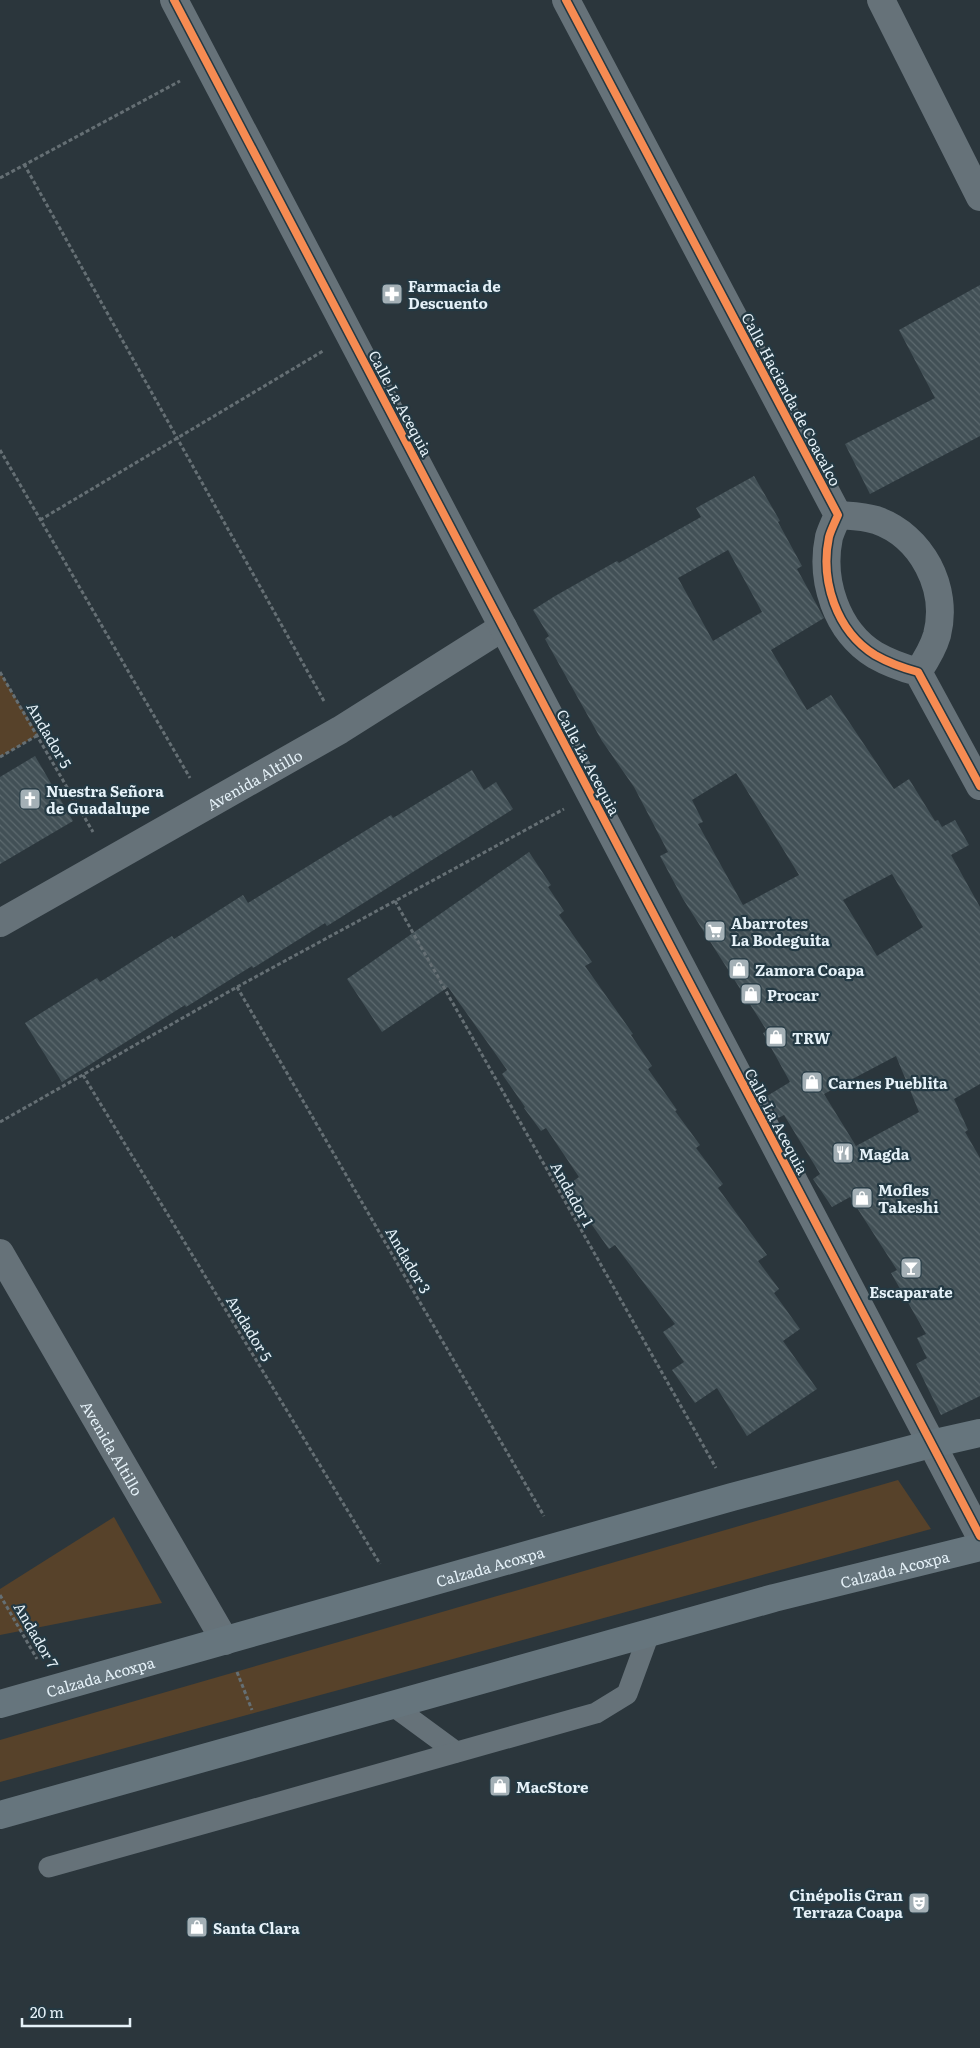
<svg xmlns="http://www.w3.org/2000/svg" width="980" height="2048" viewBox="0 0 980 2048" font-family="Literata,serif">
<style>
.park{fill:#57422a}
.building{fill:url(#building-back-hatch);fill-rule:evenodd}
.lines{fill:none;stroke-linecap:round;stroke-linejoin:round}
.path{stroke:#656f74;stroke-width:3;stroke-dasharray:4 2.5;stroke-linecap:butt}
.service{stroke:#667279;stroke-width:21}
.minor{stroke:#667279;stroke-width:28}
.tertiary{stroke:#667279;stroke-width:28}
.secondary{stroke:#66757d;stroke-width:28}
.cycleway-casing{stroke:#243943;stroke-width:11}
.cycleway{stroke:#f68b52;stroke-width:8}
.labels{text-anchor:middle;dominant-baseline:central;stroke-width:4.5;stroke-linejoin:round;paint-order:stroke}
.poi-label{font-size:15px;font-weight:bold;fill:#e5f1f8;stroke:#243943;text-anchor:start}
.street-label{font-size:15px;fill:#e5f1f8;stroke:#243943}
</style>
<defs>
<pattern id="building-back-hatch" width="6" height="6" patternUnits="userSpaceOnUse" patternTransform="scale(1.25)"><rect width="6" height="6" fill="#425056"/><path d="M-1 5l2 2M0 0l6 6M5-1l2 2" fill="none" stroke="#5d6a6f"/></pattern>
</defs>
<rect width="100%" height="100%" fill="#2b363c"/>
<g class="park">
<polygon points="0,672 38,735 0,757"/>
<polygon points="898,1480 931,1529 0,1782 0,1740"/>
<polygon points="114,1517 162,1603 0,1635 0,1589"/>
</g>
<g class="building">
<polygon points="980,285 980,436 870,494 845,444 935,398 899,330"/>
<path d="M754 476 780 521 778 522 802 566 797 569 824 618 771 650 807 710 831 695 894 789 909 779 935 821 938 820 942 827 955 820 969 845 951 855 980 907V1084L954 1099 968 1130 965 1132 980 1158V1396L941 1415 916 1364 927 1358 917 1338 926 1334 891 1273 897 1270 850 1197 832 1207 813 1179 820 1174 784 1115 778 1118 767 1096 790 1082 763 1033 767 1031 683 899 660 856 668 852 634 787 602 741 545 639 549 636 533 610 555 596 617 561 619 563 701 517 696 508ZM728 550 762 612 713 641 678 578ZM736 773 799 875 743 905 698 824 703 822 692 800ZM892 874 923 927 877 956 843 900ZM896 1056 919 1112 856 1146 824 1094Z"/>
<polygon points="35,756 73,821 0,864 0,777"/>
<polygon points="472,770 484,790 496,782 513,809 327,926 325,923 253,968 252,966 186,1007 185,1005 62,1082 25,1023 97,978 100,982 172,936 174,939 243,895 248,903 391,815 393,818"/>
<polygon points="529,852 551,885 548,887 564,911 559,915 592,962 585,966 633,1034 631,1035 652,1066 648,1069 677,1110 675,1111 700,1145 696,1148 723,1184 718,1188 767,1255 758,1261 779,1289 774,1293 800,1329 783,1341 817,1389 747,1436 717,1388 695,1403 672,1370 684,1362 663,1332 675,1324 615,1245 609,1249 565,1187 579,1177 546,1128 541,1131 524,1108 525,1107 502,1074 507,1070 448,987 382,1032 347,979"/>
</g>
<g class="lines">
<g class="path">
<polyline points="24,164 324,701"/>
<polyline points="0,178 180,81"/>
<polyline points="0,450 190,778"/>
<polyline points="40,520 323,351"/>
<polyline points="0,672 93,832"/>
<polyline points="0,757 38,735"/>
<polyline points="395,901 716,1468"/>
<polyline points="237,987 544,1516"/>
<polyline points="83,1075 380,1564"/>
<polyline points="0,1122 237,987 564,809"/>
<polyline points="0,1595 37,1659"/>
<polyline points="237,1672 252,1710"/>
</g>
<g class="service">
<polyline points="392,1705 456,1752"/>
<polyline points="49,1867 596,1713 627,1694 649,1634"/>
</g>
<g class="minor">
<path d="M566 0 838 515C835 522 831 530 829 537 820 580 836 631 875 655 889 663 903 668 918 672L980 786"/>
<polyline points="881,0 980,197"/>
<path d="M838 515C851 516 863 516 876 520 922 536 949 588 937 635 933 649 926 660 918 672"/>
<path id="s1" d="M0 923 340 730 503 627"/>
<path id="s2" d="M0 1253 225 1641"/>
</g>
<polyline class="tertiary" points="174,0 980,1536"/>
<g class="secondary">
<path id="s3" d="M0 1704 732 1497 931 1444 980 1433"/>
<path id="s4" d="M0 1815 774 1598 980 1547"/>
</g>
<g class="cycleway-casing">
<g id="cycleway">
<polyline points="174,0 980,1536"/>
<path d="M566 0 838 515C835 522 831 530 829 537 820 580 836 631 875 655 889 663 903 668 918 672L980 786"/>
</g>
</g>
<use href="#cycleway" class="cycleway"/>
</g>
<defs>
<g id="pharmacy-square" transform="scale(1.125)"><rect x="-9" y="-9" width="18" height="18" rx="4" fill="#a4b0b6" stroke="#243943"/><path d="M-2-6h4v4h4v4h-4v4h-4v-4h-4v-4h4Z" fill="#fff"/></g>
<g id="church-square" transform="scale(1.125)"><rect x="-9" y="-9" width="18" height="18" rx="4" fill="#a4b0b6" stroke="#243943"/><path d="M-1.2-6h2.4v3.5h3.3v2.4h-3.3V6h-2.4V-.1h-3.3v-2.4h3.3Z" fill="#fff"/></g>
<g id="supermarket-square" transform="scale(1.125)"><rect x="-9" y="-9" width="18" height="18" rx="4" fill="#a4b0b6" stroke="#243943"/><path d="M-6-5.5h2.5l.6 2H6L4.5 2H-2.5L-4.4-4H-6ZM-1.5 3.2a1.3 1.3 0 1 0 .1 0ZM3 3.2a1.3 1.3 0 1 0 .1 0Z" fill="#fff"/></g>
<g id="shop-square" transform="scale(1.125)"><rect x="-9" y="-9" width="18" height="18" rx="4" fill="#a4b0b6" stroke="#243943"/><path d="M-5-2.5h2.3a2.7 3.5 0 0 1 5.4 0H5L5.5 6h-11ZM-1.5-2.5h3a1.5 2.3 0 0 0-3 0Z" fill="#fff"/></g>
<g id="restaurant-square" transform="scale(1.125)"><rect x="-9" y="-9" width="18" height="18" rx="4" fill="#a4b0b6" stroke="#243943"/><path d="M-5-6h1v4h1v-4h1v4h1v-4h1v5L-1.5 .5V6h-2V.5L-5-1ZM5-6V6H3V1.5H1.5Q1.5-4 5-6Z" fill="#fff"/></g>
<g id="bar-square" transform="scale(1.125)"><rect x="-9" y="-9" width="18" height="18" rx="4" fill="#a4b0b6" stroke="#243943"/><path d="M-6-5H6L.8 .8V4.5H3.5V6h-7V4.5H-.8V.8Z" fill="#fff"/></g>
<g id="theatre-square" transform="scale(1.125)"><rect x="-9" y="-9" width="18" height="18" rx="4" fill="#a4b0b6" stroke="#243943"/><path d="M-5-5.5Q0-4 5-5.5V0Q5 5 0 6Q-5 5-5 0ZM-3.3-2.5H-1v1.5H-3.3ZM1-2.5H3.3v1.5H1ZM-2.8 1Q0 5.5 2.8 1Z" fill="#fff"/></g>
</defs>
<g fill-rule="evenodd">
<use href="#pharmacy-square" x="392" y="294"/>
<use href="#church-square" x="30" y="799"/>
<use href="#supermarket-square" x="715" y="931"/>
<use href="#shop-square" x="739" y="969"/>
<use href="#shop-square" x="751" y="994"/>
<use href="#shop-square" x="776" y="1037"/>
<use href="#shop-square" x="812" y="1082"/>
<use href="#restaurant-square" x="843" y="1153"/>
<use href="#shop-square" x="862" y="1198"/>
<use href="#bar-square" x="911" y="1268"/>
<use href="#shop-square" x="500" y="1786"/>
<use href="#theatre-square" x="919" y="1903"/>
<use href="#shop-square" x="197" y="1927"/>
</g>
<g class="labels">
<g class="poi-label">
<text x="408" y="285">Farmacia de<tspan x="408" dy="17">Descuento</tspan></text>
<text x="46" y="790">Nuestra Señora<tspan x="46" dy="17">de Guadalupe</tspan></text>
<text x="731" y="922">Abarrotes<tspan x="731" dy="17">La Bodeguita</tspan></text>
<text x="755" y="969">Zamora Coapa</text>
<text x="767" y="994">Procar</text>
<text x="792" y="1037">TRW</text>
<text x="828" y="1082">Carnes Pueblita</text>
<text x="859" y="1153">Magda</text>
<text x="878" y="1189">Mofles<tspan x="878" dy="17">Takeshi</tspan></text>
<text x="911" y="1291" text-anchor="middle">Escaparate</text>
<text x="516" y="1786">MacStore</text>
<text x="903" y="1894" text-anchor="end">Cinépolis Gran<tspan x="903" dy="17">Terraza Coapa</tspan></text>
<text x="213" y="1927">Santa Clara</text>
</g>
<g class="street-label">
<text transform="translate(792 399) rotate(62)">Calle Hacienda de Coacalco</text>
<text transform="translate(401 403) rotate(62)">Calle La Acequia</text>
<text transform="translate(50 735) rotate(60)">Andador 5</text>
<text transform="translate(589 762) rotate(62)">Calle La Acequia</text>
<text stroke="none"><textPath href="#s1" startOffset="292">Avenida Altillo</textPath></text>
<text transform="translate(777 1121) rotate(62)">Calle La Acequia</text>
<text transform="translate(573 1194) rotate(61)">Andador 1</text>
<text transform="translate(409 1260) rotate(60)">Andador 3</text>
<text transform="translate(250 1328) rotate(59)">Andador 5</text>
<text stroke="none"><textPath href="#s2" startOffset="225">Avenida Altillo</textPath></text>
<text stroke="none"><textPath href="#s3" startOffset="509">Calzada Acoxpa</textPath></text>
<text stroke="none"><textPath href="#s4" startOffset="928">Calzada Acoxpa</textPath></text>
<text transform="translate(37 1635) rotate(60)">Andador 7</text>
<text stroke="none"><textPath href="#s3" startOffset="104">Calzada Acoxpa</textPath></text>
</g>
</g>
<path d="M22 2018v8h108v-8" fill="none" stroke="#e5f1f8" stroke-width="2.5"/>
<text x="30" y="2018" font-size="15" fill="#e5f1f8" stroke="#243943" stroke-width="4" paint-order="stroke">20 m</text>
</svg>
